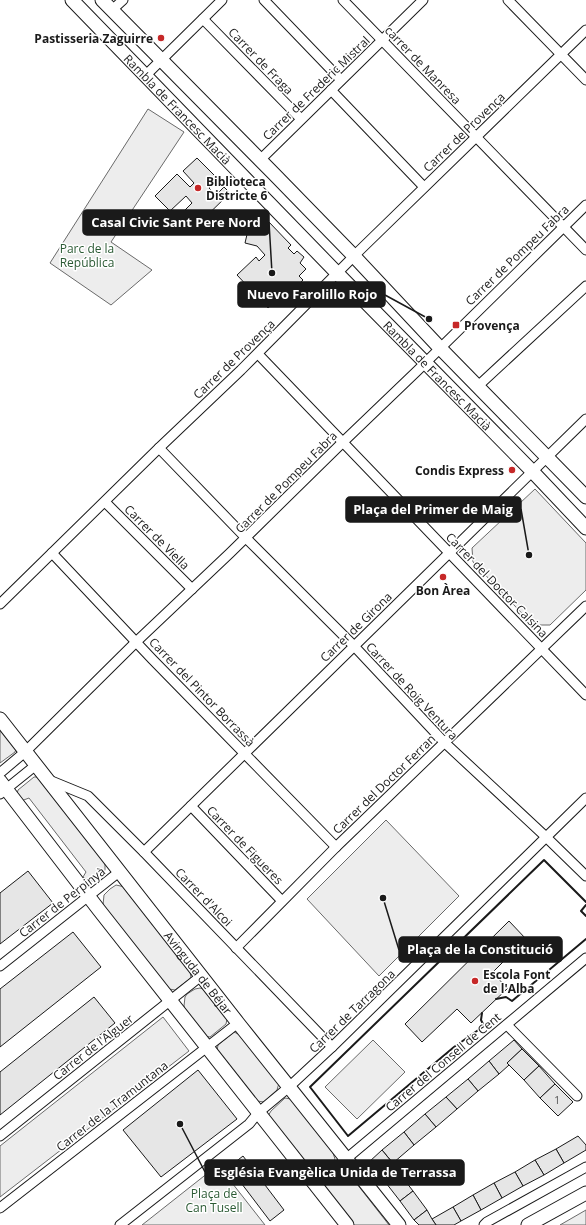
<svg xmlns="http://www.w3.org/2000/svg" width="586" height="1225" viewBox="0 0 586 1225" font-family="'Open Sans',sans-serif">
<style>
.built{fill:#ededed;stroke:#6a6a6a}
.building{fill:#e6e6e6;stroke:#1a1a1a}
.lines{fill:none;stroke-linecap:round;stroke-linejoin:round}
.street-casing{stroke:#1a1a1a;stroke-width:11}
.secondary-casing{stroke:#1a1a1a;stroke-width:15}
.street{stroke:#fff;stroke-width:9}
.secondary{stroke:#fff;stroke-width:13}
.wall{stroke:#1a1a1a;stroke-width:2}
.poi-dot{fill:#c62828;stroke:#fff;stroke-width:1.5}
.labels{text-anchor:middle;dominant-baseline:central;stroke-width:3;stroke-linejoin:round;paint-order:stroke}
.number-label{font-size:10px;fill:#4d4d4d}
.poi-label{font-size:12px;font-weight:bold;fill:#1a1a1a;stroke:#fff;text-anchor:start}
.street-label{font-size:12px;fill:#1a1a1a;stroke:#fff}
.park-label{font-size:12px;fill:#2b5a34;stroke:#fff}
.leader{fill:none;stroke:#1a1a1a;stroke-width:1.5}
.callout-dot{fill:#1a1a1a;stroke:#fff;stroke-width:1.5}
.callout{fill:#1a1a1a;stroke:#1a1a1a;stroke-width:1.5}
.callout-label{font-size:13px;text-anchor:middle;font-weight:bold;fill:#fff}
</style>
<rect width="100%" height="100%" fill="#fff"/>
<g class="built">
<polygon points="148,109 184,132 111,242 152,270 111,305 50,263"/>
<polygon points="535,489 586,543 586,590 550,625 533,625 473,562 472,548"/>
<polygon points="0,728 16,749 15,752 0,763"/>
<polygon points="34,777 39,777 105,863 105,870 101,876 94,881 88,881 83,877 86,872 29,798 21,801 17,794 18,790"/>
<polygon points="386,820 459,896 379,976 307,899"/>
<polygon points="116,885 125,887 190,971 191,978 175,990 169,989 103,905 104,895 110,889"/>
<polygon points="200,988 206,990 227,1019 226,1024 210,1037 205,1036 185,1010 184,1006 185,997 187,994 195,989"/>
<polygon points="163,1017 189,1051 0,1197 0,1146"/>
<polygon points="234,1032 240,1035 279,1083 277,1090 264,1102 257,1101 217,1051 218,1045"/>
<polygon points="373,1040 405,1072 357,1119 325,1087"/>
<polygon points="285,1098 291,1099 333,1153 335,1159 333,1163 319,1175 315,1174 268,1116 271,1111"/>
<polygon points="218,1165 265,1225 142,1225"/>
<polygon points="343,1170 346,1170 389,1225 353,1225 326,1190 325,1184"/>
<polygon points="586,1210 586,1225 560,1225"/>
</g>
<g class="building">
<polygon points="197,158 218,179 209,188 216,195 224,187 230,193 191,231 177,218 192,203 186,196 170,211 155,196 177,174 190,187 194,183 183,171"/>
<polygon points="259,217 266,224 268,221 291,245 288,248 294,254 297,251 304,257 300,263 306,269 299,276 303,280 296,287 293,284 268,308 237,275 256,257 259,261 265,255 257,246 245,243 249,226"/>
<polygon points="28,871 53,903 0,944 0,893"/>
<polygon points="509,921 526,939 492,973 508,988 471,1023 457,1009 422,1042 405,1024"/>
<polygon points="73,932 101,967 0,1047 0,989"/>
<polygon points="94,997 115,1023 0,1115 0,1072"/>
<polygon points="514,1040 522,1049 507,1063 509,1065 499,1074 489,1061"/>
<polygon points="522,1049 539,1066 524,1080 507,1063"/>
<polygon points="489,1061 499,1074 478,1091 468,1079"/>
<polygon points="539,1066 555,1084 540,1098 524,1080"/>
<polygon points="198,1070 237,1119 161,1177 123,1130"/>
<polygon points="468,1079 478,1091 457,1109 446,1097"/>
<polygon points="555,1084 573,1102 558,1116 540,1098"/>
<polygon points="446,1097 457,1109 436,1127 425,1114"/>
<polygon points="425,1114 436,1127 414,1145 404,1132"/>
<polygon points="404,1132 414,1145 393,1163 382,1150"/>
<polygon points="578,1136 586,1145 586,1150 564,1163 556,1149"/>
<polygon points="556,1149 564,1163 544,1175 535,1160"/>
<polygon points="382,1150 400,1172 386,1183 369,1162"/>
<polygon points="243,1156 284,1210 270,1221 229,1167"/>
<polygon points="535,1160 544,1175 523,1186 515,1172"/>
<polygon points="515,1172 523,1186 502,1198 494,1183"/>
<polygon points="399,1173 413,1191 400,1201 386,1183"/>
<polygon points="494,1183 502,1198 481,1210 473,1195"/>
<polygon points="413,1191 427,1210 414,1220 400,1201"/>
<polygon points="473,1195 481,1210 461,1221 453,1207"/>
<polygon points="453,1207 461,1221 454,1225 436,1225 432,1219"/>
<polygon points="427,1210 432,1219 436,1225 419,1225 414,1220"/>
</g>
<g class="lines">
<g class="street-casing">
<g id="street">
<polyline points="264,0 341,80"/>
<polyline points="343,0 586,250"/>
<polyline points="508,0 586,80"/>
<polyline points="112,10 123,0"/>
<polyline points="203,19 301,119"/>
<polyline points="145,76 222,0"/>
<polyline points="331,90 424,187"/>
<polyline points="260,160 423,0"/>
<polyline points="258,354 586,695"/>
<polyline points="478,386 586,286"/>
<polyline points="159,448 246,538 354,646 444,742 546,837 586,876"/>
<polyline points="105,502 192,589"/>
<polyline points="52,553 152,659 336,847"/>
<polyline points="0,604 159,448 241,370 360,250 586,30"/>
<polyline points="0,773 25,752 136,642 230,553 343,442 417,371 586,205"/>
<polyline points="49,780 88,796 144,852 332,1047"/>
<polyline points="0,794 36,765"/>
<polyline points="191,806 282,901"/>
<polyline points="144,852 586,419"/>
<polyline points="236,948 336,847 586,606"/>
<polyline points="0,966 119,872"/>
<polyline points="507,1025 577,1096"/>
<polyline points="0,1136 201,976"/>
<polyline points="315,1185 586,958"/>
<polyline points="0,1208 238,1023"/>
<polyline points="120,1225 249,1124 259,1112 289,1087 332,1047 586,798"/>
<polyline points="484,1225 487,1222 586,1167"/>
</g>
</g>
<g class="secondary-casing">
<g id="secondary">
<path id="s1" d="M72 0 337 273 532 471 586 528"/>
<polyline points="102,0 274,174 351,253 440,348 586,497"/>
<path id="s2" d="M0 719 238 1023 399 1225"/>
<polyline points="0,781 99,910 347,1225"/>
<polyline points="528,1225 586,1193"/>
</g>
</g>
<use href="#street" class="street"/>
<use href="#secondary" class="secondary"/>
<g class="wall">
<polyline points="586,905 581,911 586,916"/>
<polyline points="496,999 506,997 512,1001 586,939"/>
<polyline points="482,1013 481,1020 484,1026 454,1047 348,1136 310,1087 544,860 586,902"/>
</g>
</g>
<g class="poi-dot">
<circle cx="161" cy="38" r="4"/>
<circle cx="198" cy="188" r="4"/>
<rect x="452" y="321" width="8" height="8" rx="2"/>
<circle cx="512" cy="470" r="4"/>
<circle cx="443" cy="577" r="4"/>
<circle cx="475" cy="981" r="4"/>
</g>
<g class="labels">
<g class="number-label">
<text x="557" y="1100">1</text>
</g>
<g class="poi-label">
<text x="153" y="38" text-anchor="end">Pastisseria Zaguirre</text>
<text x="206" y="181">Biblioteca<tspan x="206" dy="14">Districte 6</tspan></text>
<text x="464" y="325">Provença</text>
<text x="504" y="470" text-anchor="end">Condis Express</text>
<text x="443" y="590" text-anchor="middle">Bon Àrea</text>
<text x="483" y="974">Escola Font<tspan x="483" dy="14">de l'Alba</tspan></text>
</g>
<g class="street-label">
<text transform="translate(261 61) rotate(46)">Carrer de Fraga</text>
<text transform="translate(423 65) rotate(46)">carrer de Manresa</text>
<text transform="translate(316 88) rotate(-44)">Carrer de Frederic Mistral</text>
<text stroke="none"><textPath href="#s1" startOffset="152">Rambla de Francesc Macià</textPath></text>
<text transform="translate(464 132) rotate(-44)">Carrer de Provença</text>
<text transform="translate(517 255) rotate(-44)">Carrer de Pompeu Fabra</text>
<text transform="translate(234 359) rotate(-44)">Carrer de Provença</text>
<text stroke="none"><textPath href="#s1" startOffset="524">Rambla de Francesc Macià</textPath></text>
<text transform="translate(286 482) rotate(-45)">Carrer de Pompeu Fabra</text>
<text transform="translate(157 537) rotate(45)">Carrer de Viella</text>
<text transform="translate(497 585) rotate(46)">Carrer del Doctor Calsina</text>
<text transform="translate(356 627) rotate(-44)">Carrer de Girona</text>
<text transform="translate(412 691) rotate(47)">Carrer de Roig Ventura</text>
<text transform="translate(202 692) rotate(46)">Carrer del Pintor Borrassà</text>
<text transform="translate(384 784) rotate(-44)">Carrer del Doctor Ferran</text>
<text transform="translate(245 845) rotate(46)">Carrer de Figueres</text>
<text transform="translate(204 897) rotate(46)">Carrer d'Alcoi</text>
<text transform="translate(62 902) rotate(-38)">Carrer de Perpinyà</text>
<text stroke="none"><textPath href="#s2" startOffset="322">Avinguda de Béjar</textPath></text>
<text transform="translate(352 1011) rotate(-44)">Carrer de Tarragona</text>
<text transform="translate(93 1047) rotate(-38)">Carrer de l'Alguer</text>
<text transform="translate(443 1062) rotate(-40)">Carrer del Consell de Cent</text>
<text transform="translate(112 1106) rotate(-38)">Carrer de la Tramuntana</text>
</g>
<g class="park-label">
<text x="87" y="248">Parc de la<tspan x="87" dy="14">República</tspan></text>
<text x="214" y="1193">Plaça de<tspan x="214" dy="14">Can Tusell</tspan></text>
</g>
</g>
<path class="leader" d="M272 273L269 222M429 319L385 295M529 555L521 509M383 898L399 950M180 1124L205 1172"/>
<g class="callout-dot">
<circle cx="272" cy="273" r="4"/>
<circle cx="429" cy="319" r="4"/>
<circle cx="529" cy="555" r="4"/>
<circle cx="383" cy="898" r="4"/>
<circle cx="180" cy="1124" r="4"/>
</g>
<g class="callout">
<rect x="83" y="210" width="186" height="25" rx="4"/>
<rect x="238" y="282" width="147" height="25" rx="4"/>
<rect x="346" y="497" width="175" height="25" rx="4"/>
<rect x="399" y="937" width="163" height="25" rx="4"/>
<rect x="205" y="1160" width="259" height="25" rx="4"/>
</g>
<g class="callout-label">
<text x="176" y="227">Casal Civic Sant Pere Nord</text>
<text x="312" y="299">Nuevo Farolillo Rojo</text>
<text x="433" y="514">Plaça del Primer de Maig</text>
<text x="480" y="954">Plaça de la Constitució</text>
<text x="335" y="1177">Església Evangèlica Unida de Terrassa</text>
</g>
</svg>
